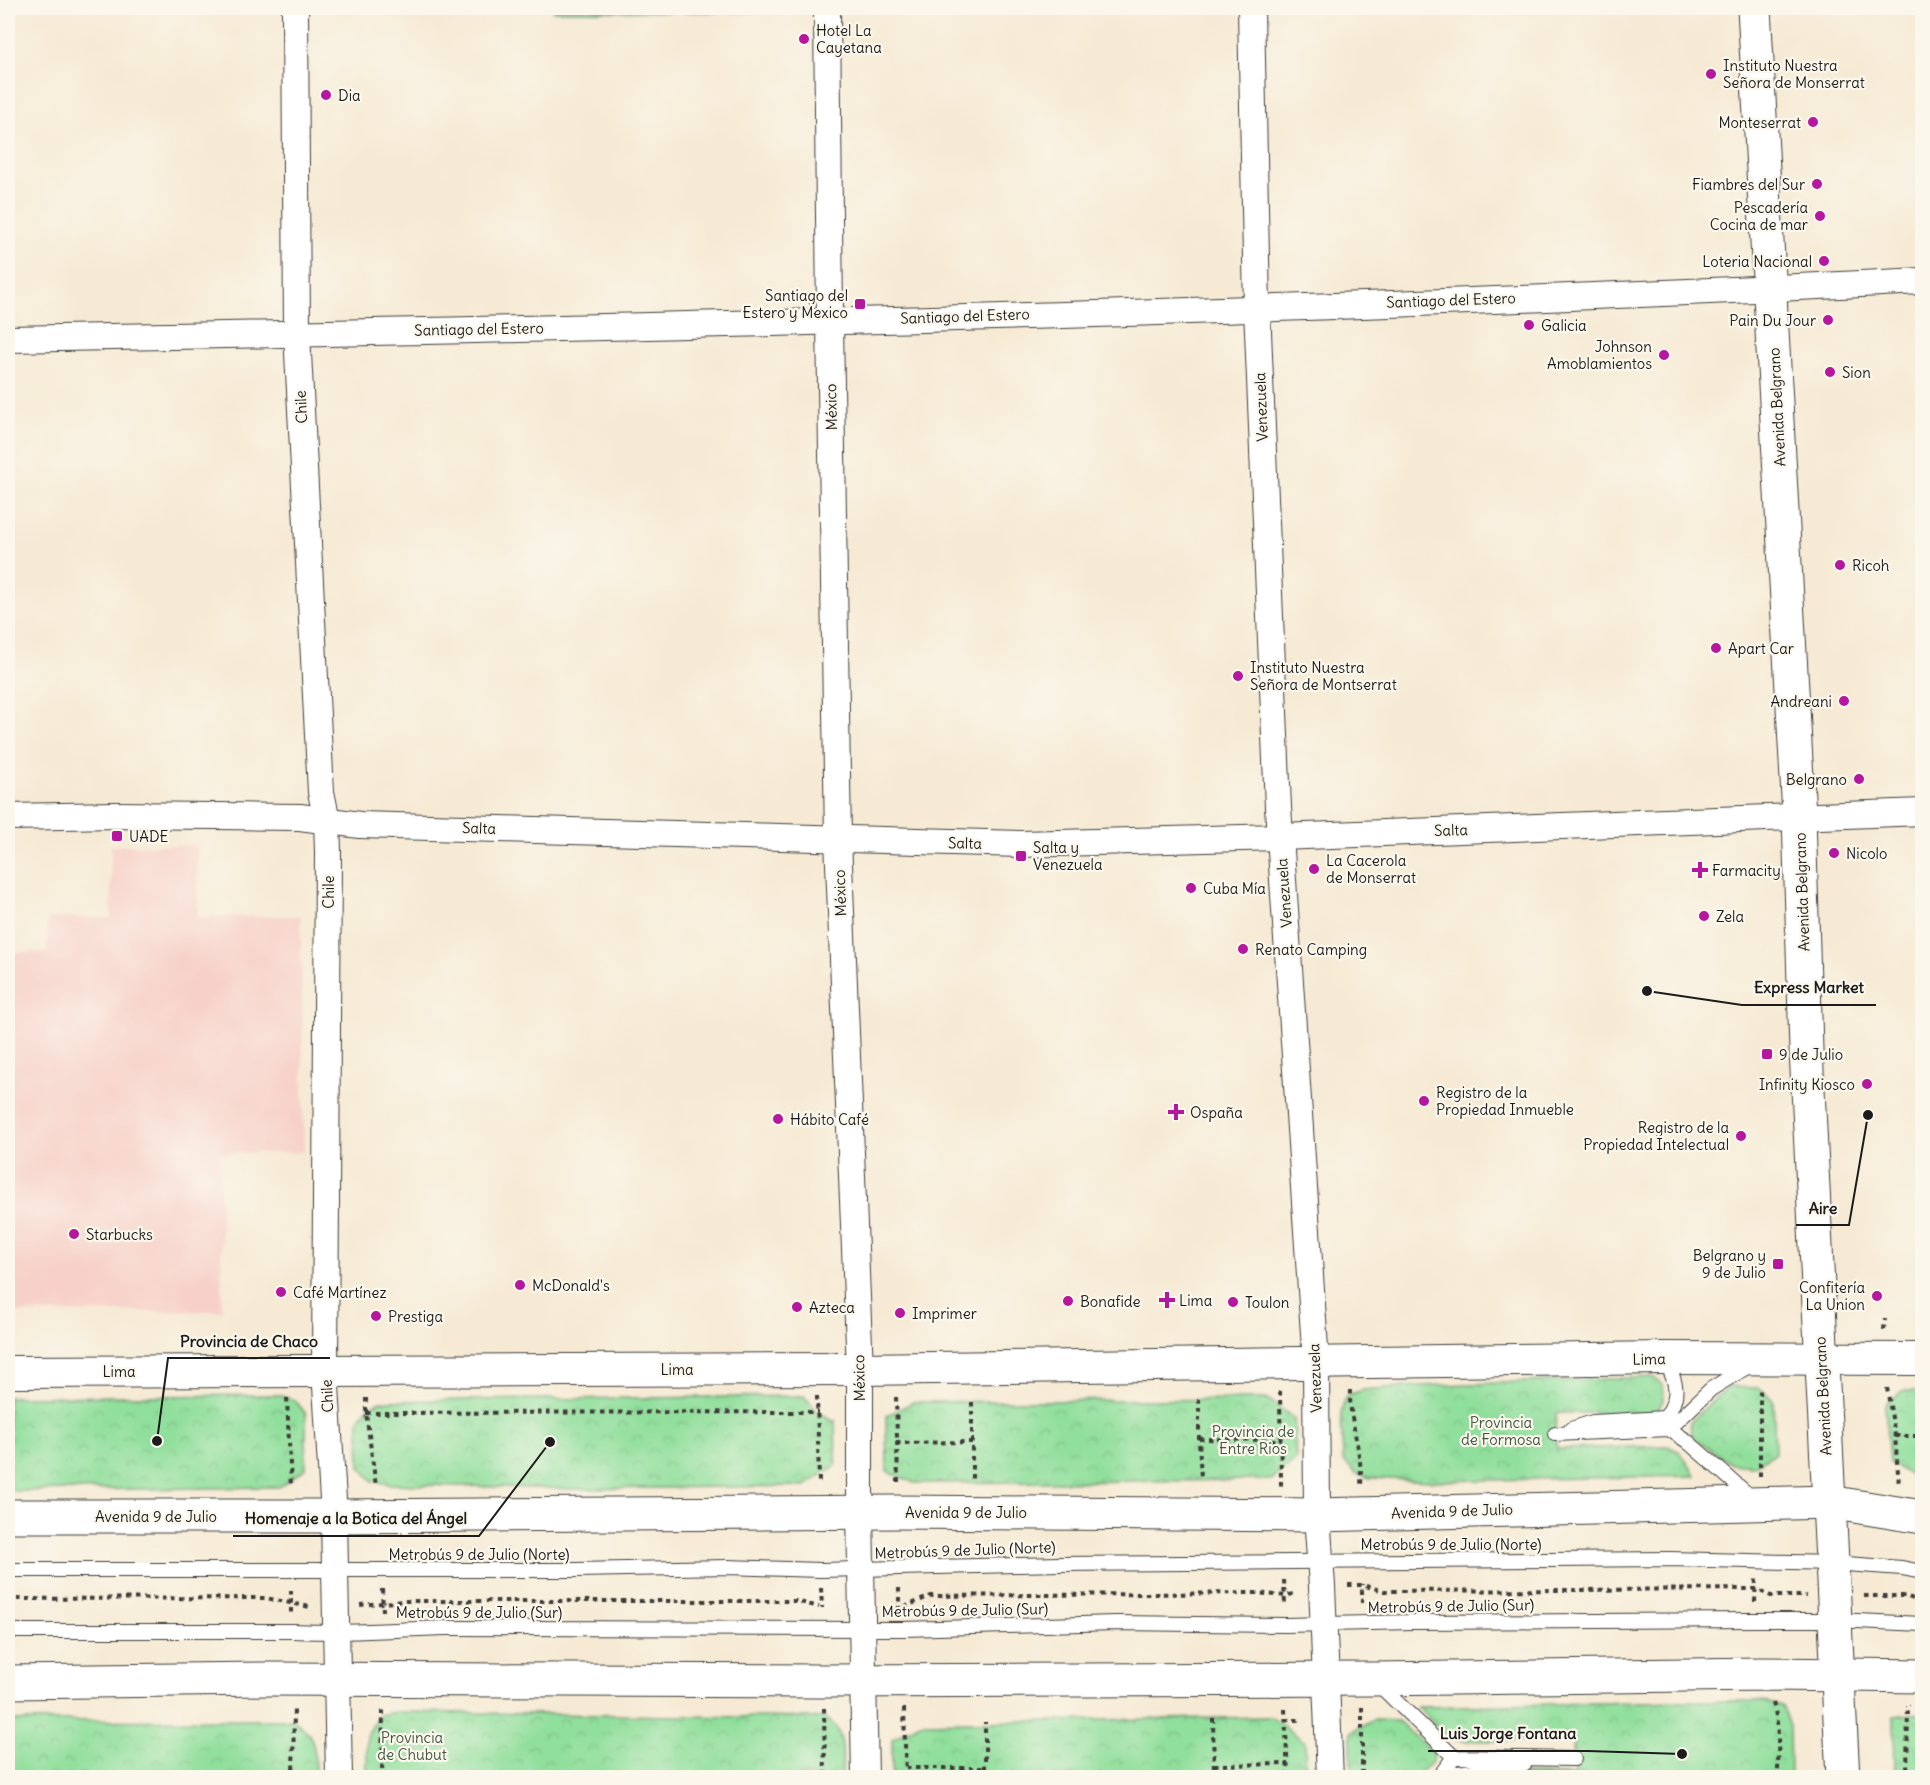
<svg xmlns="http://www.w3.org/2000/svg" width="1930" height="1785" viewBox="0 0 1930 1785" font-family="Delius,sans-serif">
<style>
.built{fill:#f7d1c9}
.park{fill:url(#park-crowns);stroke:#567e5c;stroke-width:1.5}
.lines{fill:none;stroke-linecap:round;stroke-linejoin:round}
.service-casing{stroke:#3d3b38;stroke-width:16}
.minor-casing{stroke:#3d3b38;stroke-width:28}
.tertiary-casing{stroke:#3d3b38;stroke-width:34}
.secondary-casing{stroke:#3d3b38;stroke-width:35}
.trunk-casing{stroke:#3d3b38;stroke-width:35}
.path{stroke:#3d3b38;stroke-width:4;stroke-dasharray:4.5 4.5;stroke-linecap:butt}
.service{stroke:#fff;stroke-width:14}
.minor{stroke:#fff;stroke-width:26}
.tertiary{stroke:#fff;stroke-width:32}
.secondary{stroke:#fff;stroke-width:33}
.trunk{stroke:#fff;stroke-width:33}
.poi-dot{fill:#b5179e;stroke:#fbf7ec;stroke-width:2}
.labels{text-anchor:middle;dominant-baseline:central;stroke-width:4.5;stroke-linejoin:round;paint-order:stroke}
.poi-label{font-size:15px;fill:#1c1c1c;stroke:#fbf7ec;text-anchor:start}
.street-label{font-size:15px;fill:#1c1c1c;stroke:#fbf7ec}
.park-label{font-size:15px;fill:#3f5642;stroke:#fbf7ec}
.leader{fill:none;stroke:#1c1c1c;stroke-width:2}
.callout-dot{fill:#1c1c1c;stroke:#fbf7ec;stroke-width:2}
.callout-label{font-size:16px;text-anchor:middle;font-weight:bold;fill:#1c1c1c;stroke:#fbf7ec;stroke-width:4.5;stroke-linejoin:round;paint-order:stroke}
</style>
<defs>
<pattern id="park-crowns" width="20" height="18" patternUnits="userSpaceOnUse" patternTransform="scale(1.5)"><rect width="20" height="18" fill="#91df9c"/><path d="M2 6a3 3 0 1 1 6 0M12 15a3 3 0 1 1 6 0" fill="none" stroke="#7cbf86"/></pattern>
</defs>
<rect width="100%" height="100%" fill="#fbf7ec"/>
<filter id="ink" filterUnits="userSpaceOnUse"><feTurbulence type="fractalNoise" baseFrequency=".0167" numOctaves="2"/><feDisplacementMap in="SourceGraphic" scale="12" xChannelSelector="R" yChannelSelector="G"/><feConvolveMatrix kernelMatrix="1 2 1 2 8 2 1 2 1" color-interpolation-filters="sRGB"/></filter>
<filter id="wash" filterUnits="userSpaceOnUse"><feTurbulence type="fractalNoise" baseFrequency=".008" numOctaves="4" result="noise"/><feDisplacementMap in="SourceGraphic" scale="24" xChannelSelector="R" yChannelSelector="G"/><feGaussianBlur stdDeviation="1.35" result="paint"/><feColorMatrix in="noise" values="0 0 0 0 0 0 0 0 0 0 0 0 0 0 0 0 0 1.4 0 .05"/><feComposite in="paint" operator="in"/></filter>
<g filter="url(#wash)">
<rect width="100%" height="100%" fill="#f6ead4"/>
<polygon class="built" points="197,845 198,917 301,916 304,1152 220,1153 222,1311 8,1313 8,952 47,952 48,918 111,918 111,846"/>
<g class="park">
<polygon points="553,8 805,8 805,12 553,11"/>
<path d="M1653 1377 1663 1386C1665 1399 1663 1404 1654 1413H1556L1555 1434 1557 1449 1668 1446 1680 1452 1696 1476 1432 1481 1370 1478 1356 1473 1343 1460 1341 1414 1344 1400 1348 1395 1363 1390 1417 1386Z"/>
<polygon points="1728,1387 1760,1388 1773,1400 1775,1453 1753,1466 1732,1464 1692,1436 1690,1422"/>
<polygon points="1905,1391 1922,1391 1922,1478 1917,1478 1889,1463 1885,1406 1888,1401"/>
<polygon points="277,1395 295,1400 306,1414 306,1468 279,1487 8,1491 8,1397"/>
<polygon points="804,1396 818,1412 835,1421 836,1465 805,1486 575,1489 390,1484 373,1481 360,1467 359,1420 368,1407 381,1401"/>
<polygon points="1268,1399 1294,1419 1296,1460 1271,1480 914,1483 887,1471 886,1416 913,1402"/>
<polygon points="1684,1701 1758,1701 1782,1706 1789,1727 1790,1777 1461,1777 1474,1773 1574,1775 1573,1740 1463,1741 1450,1739 1417,1707"/>
<path d="M395 1712 825 1718C847 1730 842 1756 842 1777H367V1735L379 1715Z"/>
<polygon points="1922,1713 1922,1777 1895,1777 1894,1716"/>
<polygon points="1271,1717 1305,1742 1306,1777 892,1777 892,1739 920,1723"/>
<path d="M293 1720C319 1737 314 1750 315 1777H8V1721Z"/>
<polygon points="1374,1720 1398,1721 1434,1754 1433,1761 1414,1777 1351,1777 1351,1732"/>
</g>
</g>
<g filter="url(#ink)">
<g class="lines">
<g class="service-casing">
<g id="service">
<path d="M1571 1429 1593 1422 1665 1418C1682 1394 1676 1383 1665 1358"/>
<polyline points="1669,1429 1711,1389 1750,1365"/>
<polyline points="1555,1434 1669,1429 1687,1441 1753,1499"/>
<polyline points="8,1570 576,1570 727,1567 821,1570 1059,1564 1670,1559 1832,1563 1902,1568 1922,1572"/>
<path d="M8 1631H292C344 1634 396 1629 448 1628L903 1629 1116 1623 1285 1625 1412 1622 1754 1620H1835L1922 1624"/>
<polyline points="1378,1684 1454,1757 1574,1759"/>
<polyline points="1438,1778 1454,1757"/>
<polyline points="1454,1778 1457,1773 1524,1765"/>
</g>
</g>
<g class="minor-casing">
<g id="minor">
<polyline points="295,8 297,334 321,792 327,821 328,851 325,1370 334,1516 339,1778"/>
<polyline points="827,8 830,321 838,840 860,1369 860,1512 865,1778"/>
<polyline points="1251,8 1257,308 1278,807 1316,1363 1317,1515 1322,1586 1330,1778"/>
<path d="M8 339C646 328 1285 313 1922 281"/>
<polyline points="8,817 116,815 300,817 360,825 1021,844 1280,837 1922,812"/>
</g>
</g>
<g class="tertiary-casing">
<polyline id="tertiary" points="8,1372 860,1369 1665,1358 1922,1359"/>
</g>
<g class="secondary-casing">
<polyline id="secondary" points="1754,8 1799,815 1806,1050 1843,1778"/>
</g>
<g class="trunk-casing">
<g id="trunk">
<polyline points="8,1516 334,1516 896,1512 1317,1515 1829,1502 1922,1517"/>
<polyline points="8,1682 265,1679 823,1681 1373,1679 1763,1674 1922,1676"/>
</g>
</g>
<g class="path">
<polyline points="1884,1330 1885,1319"/>
<polyline points="1887,1388 1895,1436 1899,1485"/>
<path d="M1350 1390C1349 1423 1363 1454 1361 1486"/>
<polyline points="1280,1391 1281,1486"/>
<polyline points="817,1396 819,1485"/>
<polyline points="896,1397 898,1482"/>
<polyline points="287,1398 291,1487"/>
<polyline points="366,1398 366,1413 376,1486"/>
<polyline points="1199,1399 1199,1439 1201,1479"/>
<polyline points="972,1402 972,1483"/>
<polyline points="366,1413 818,1412"/>
<polyline points="1895,1436 1922,1436"/>
<polyline points="1199,1439 1281,1440"/>
<polyline points="896,1443 972,1442"/>
<polyline points="1760,1476 1760,1387"/>
<polyline points="1284,1580 1285,1606"/>
<polyline points="1348,1585 1362,1585 1384,1591 1756,1589 1771,1596 1806,1596"/>
<polyline points="821,1588 822,1608"/>
<polyline points="899,1588 899,1611"/>
<polyline points="382,1589 383,1611"/>
<polyline points="291,1590 291,1613"/>
<polyline points="1864,1596 1905,1596 1922,1602"/>
<polyline points="8,1599 266,1598 310,1607"/>
<polyline points="1755,1602 1756,1579"/>
<polyline points="1362,1603 1362,1584"/>
<polyline points="360,1605 404,1601 796,1601 819,1607"/>
<polyline points="904,1607 931,1596 1256,1593 1286,1596 1296,1593"/>
<path d="M1773 1703C1780 1726 1778 1754 1778 1778"/>
<polyline points="1362,1707 1362,1778"/>
<polyline points="824,1708 825,1778"/>
<polyline points="904,1708 906,1778"/>
<polyline points="1285,1709 1288,1778"/>
<polyline points="1213,1718 1214,1778"/>
<polyline points="1285,1720 1303,1720"/>
<polyline points="1214,1765 1288,1764"/>
<polyline points="906,1768 985,1768"/>
<polyline points="293,1778 294,1707"/>
<polyline points="382,1778 383,1709"/>
<polyline points="985,1778 985,1722"/>
<polyline points="1907,1778 1908,1705"/>
<polyline points="1921,1778 1922,1777"/>
</g>
<use href="#service" class="service"/>
<use href="#minor" class="minor"/>
<use href="#tertiary" class="tertiary"/>
<use href="#secondary" class="secondary"/>
<use href="#trunk" class="trunk"/>
</g>
</g>
<g class="poi-dot">
<circle cx="804" cy="39" r="6"/>
<circle cx="1711" cy="74" r="6"/>
<circle cx="326" cy="95" r="6"/>
<circle cx="1813" cy="122" r="6"/>
<circle cx="1817" cy="184" r="6"/>
<circle cx="1820" cy="216" r="6"/>
<circle cx="1824" cy="261" r="6"/>
<rect x="854" y="298" width="12" height="12" rx="3"/>
<circle cx="1828" cy="320" r="6"/>
<circle cx="1529" cy="325" r="6"/>
<circle cx="1664" cy="355" r="6"/>
<circle cx="1830" cy="372" r="6"/>
<circle cx="1840" cy="565" r="6"/>
<circle cx="1716" cy="648" r="6"/>
<circle cx="1238" cy="676" r="6"/>
<circle cx="1844" cy="701" r="6"/>
<circle cx="1859" cy="779" r="6"/>
<rect x="111" y="830" width="12" height="12" rx="3"/>
<circle cx="1834" cy="853" r="6"/>
<rect x="1015" y="850" width="12" height="12" rx="3"/>
<circle cx="1314" cy="869" r="6"/>
<path d="M1697 861h6v6h6v6h-6v6h-6v-6h-6v-6h6z"/>
<circle cx="1191" cy="888" r="6"/>
<circle cx="1704" cy="916" r="6"/>
<circle cx="1243" cy="949" r="6"/>
<rect x="1761" y="1048" width="12" height="12" rx="3"/>
<circle cx="1867" cy="1084" r="6"/>
<circle cx="1424" cy="1101" r="6"/>
<path d="M1173 1103h6v6h6v6h-6v6h-6v-6h-6v-6h6z"/>
<circle cx="778" cy="1119" r="6"/>
<circle cx="1741" cy="1136" r="6"/>
<circle cx="74" cy="1234" r="6"/>
<rect x="1772" y="1258" width="12" height="12" rx="3"/>
<circle cx="520" cy="1285" r="6"/>
<circle cx="281" cy="1292" r="6"/>
<circle cx="1877" cy="1296" r="6"/>
<path d="M1164 1291h6v6h6v6h-6v6h-6v-6h-6v-6h6z"/>
<circle cx="1068" cy="1301" r="6"/>
<circle cx="1233" cy="1302" r="6"/>
<circle cx="797" cy="1307" r="6"/>
<circle cx="900" cy="1313" r="6"/>
<circle cx="376" cy="1316" r="6"/>
</g>
<g class="labels">
<g class="poi-label">
<text x="816" y="30">Hotel La<tspan x="816" dy="17">Cayetana</tspan></text>
<text x="1723" y="65">Instituto Nuestra<tspan x="1723" dy="17">Señora de Monserrat</tspan></text>
<text x="338" y="95">Dia</text>
<text x="1801" y="122" text-anchor="end">Monteserrat</text>
<text x="1805" y="184" text-anchor="end">Fiambres del Sur</text>
<text x="1808" y="207" text-anchor="end">Pescadería<tspan x="1808" dy="17">Cocina de mar</tspan></text>
<text x="1812" y="261" text-anchor="end">Loteria Nacional</text>
<text x="848" y="295" text-anchor="end">Santiago del<tspan x="848" dy="17">Estero y Mexico</tspan></text>
<text x="1816" y="320" text-anchor="end">Pain Du Jour</text>
<text x="1541" y="325">Galicia</text>
<text x="1652" y="346" text-anchor="end">Johnson<tspan x="1652" dy="17">Amoblamientos</tspan></text>
<text x="1842" y="372">Sion</text>
<text x="1852" y="565">Ricoh</text>
<text x="1728" y="648">Apart Car</text>
<text x="1250" y="667">Instituto Nuestra<tspan x="1250" dy="17">Señora de Montserrat</tspan></text>
<text x="1832" y="701" text-anchor="end">Andreani</text>
<text x="1847" y="779" text-anchor="end">Belgrano</text>
<text x="129" y="836">UADE</text>
<text x="1033" y="847">Salta y<tspan x="1033" dy="17">Venezuela</tspan></text>
<text x="1846" y="853">Nicolo</text>
<text x="1326" y="860">La Cacerola<tspan x="1326" dy="17">de Monserrat</tspan></text>
<text x="1712" y="870">Farmacity</text>
<text x="1203" y="888">Cuba Mía</text>
<text x="1716" y="916">Zela</text>
<text x="1255" y="949">Renato Camping</text>
<text x="1779" y="1054">9 de Julio</text>
<text x="1855" y="1084" text-anchor="end">Infinity Kiosco</text>
<text x="1436" y="1092">Registro de la<tspan x="1436" dy="17">Propiedad Inmueble</tspan></text>
<text x="1190" y="1112">Ospaña</text>
<text x="790" y="1119">Hábito Café</text>
<text x="1729" y="1127" text-anchor="end">Registro de la<tspan x="1729" dy="17">Propiedad Intelectual</tspan></text>
<text x="86" y="1234">Starbucks</text>
<text x="1766" y="1255" text-anchor="end">Belgrano y<tspan x="1766" dy="17">9 de Julio</tspan></text>
<text x="532" y="1285">McDonald's</text>
<text x="1865" y="1287" text-anchor="end">Confitería<tspan x="1865" dy="17">La Union</tspan></text>
<text x="293" y="1292">Café Martínez</text>
<text x="1179" y="1300">Lima</text>
<text x="1080" y="1301">Bonafide</text>
<text x="1245" y="1302">Toulon</text>
<text x="809" y="1307">Azteca</text>
<text x="912" y="1313">Imprimer</text>
<text x="388" y="1316">Prestiga</text>
</g>
<g class="street-label">
<text transform="translate(1451 300) rotate(-2)">Santiago del Estero</text>
<text transform="translate(965 316) rotate(-2)">Santiago del Estero</text>
<text transform="translate(479 329) rotate(-1)">Santiago del Estero</text>
<text transform="translate(301 407) rotate(-93)">Chile</text>
<text transform="translate(831 407) rotate(-91)">México</text>
<text transform="translate(1261 407) rotate(-92)">Venezuela</text>
<text transform="translate(1777 407) rotate(-93)">Avenida Belgrano</text>
<text transform="translate(479 828) rotate(2)">Salta</text>
<text transform="translate(1451 830) rotate(-2)">Salta</text>
<text transform="translate(965 843) rotate(1)">Salta</text>
<text transform="translate(328 892) rotate(-90)">Chile</text>
<text transform="translate(1802 892) rotate(-92)">Avenida Belgrano</text>
<text transform="translate(840 893) rotate(-92)">México</text>
<text transform="translate(1284 893) rotate(-94)">Venezuela</text>
<text transform="translate(1649 1359) rotate(-1)">Lima</text>
<text x="677" y="1369">Lima</text>
<text x="119" y="1371">Lima</text>
<text transform="translate(859 1378) rotate(-91)">México</text>
<text transform="translate(1315 1378) rotate(-92)">Venezuela</text>
<text transform="translate(327 1396) rotate(-93)">Chile</text>
<text transform="translate(1823 1396) rotate(-93)">Avenida Belgrano</text>
<text transform="translate(1452 1511) rotate(-2)">Avenida 9 de Julio</text>
<text x="966" y="1512">Avenida 9 de Julio</text>
<text x="156" y="1516">Avenida 9 de Julio</text>
<text x="1451" y="1544">Metrobús 9 de Julio (Norte)</text>
<text transform="translate(965 1550) rotate(-2)">Metrobús 9 de Julio (Norte)</text>
<text x="479" y="1554">Metrobús 9 de Julio (Norte)</text>
<text transform="translate(1451 1606) rotate(-1)">Metrobús 9 de Julio (Sur)</text>
<text transform="translate(965 1610) rotate(-1)">Metrobús 9 de Julio (Sur)</text>
<text x="479" y="1612">Metrobús 9 de Julio (Sur)</text>
</g>
<g class="park-label">
<text x="1501" y="1422">Provincia<tspan x="1501" dy="17">de Formosa</tspan></text>
<text x="1253" y="1431">Provincia de<tspan x="1253" dy="17">Entre Rios</tspan></text>
<text x="412" y="1737">Provincia<tspan x="412" dy="17">de Chubut</tspan></text>
</g>
</g>
<path class="leader" d="M1647 991L1742 1005H1876M1868 1115L1849 1225H1796M157 1441L168 1358H330M550 1442L479 1536H233M1682 1754L1588 1751H1428"/>
<g class="callout-dot">
<circle cx="1647" cy="991" r="6"/>
<circle cx="1868" cy="1115" r="6"/>
<circle cx="157" cy="1441" r="6"/>
<circle cx="550" cy="1442" r="6"/>
<circle cx="1682" cy="1754" r="6"/>
</g>
<g class="callout-label">
<text x="1809" y="993">Express Market</text>
<text x="1823" y="1214">Aire</text>
<text x="249" y="1347">Provincia de Chaco</text>
<text x="356" y="1524">Homenaje a la Botica del Ángel</text>
<text x="1508" y="1739">Luis Jorge Fontana</text>
</g>
<rect width="1930" height="1785" fill="none" stroke="#fbf7ec" stroke-width="30"/>
</svg>
